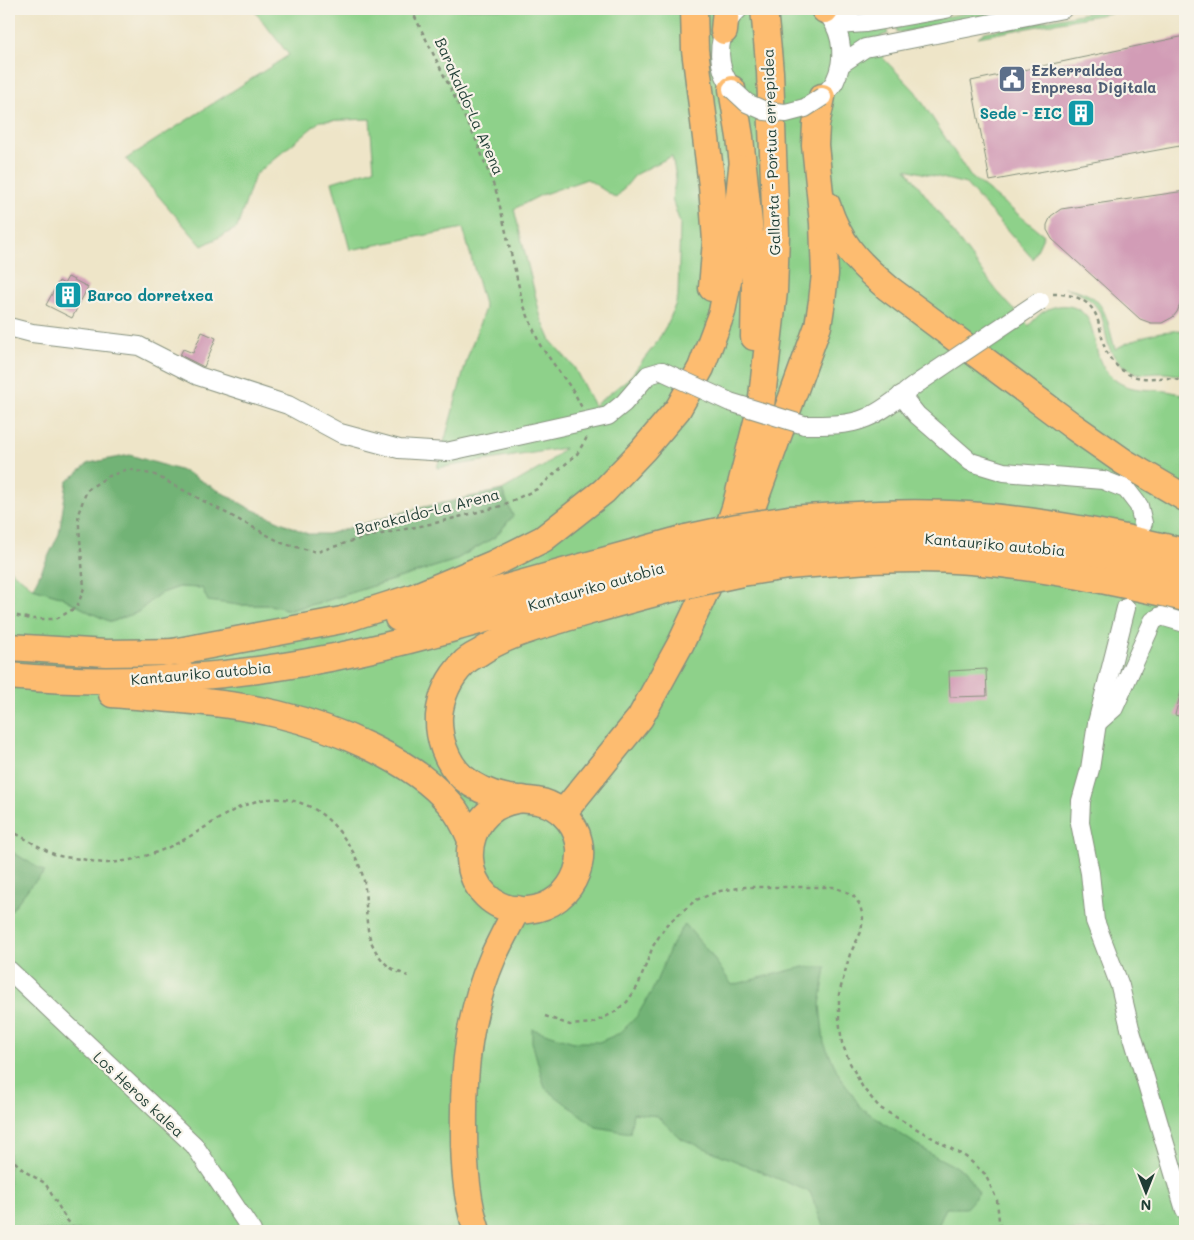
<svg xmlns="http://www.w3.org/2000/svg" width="1194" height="1240" viewBox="0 0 1194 1240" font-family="Mali,sans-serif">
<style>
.green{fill:#8ed18a;stroke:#56875f;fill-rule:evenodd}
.forest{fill:#72b376;stroke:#487855}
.building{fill:#d29cb6}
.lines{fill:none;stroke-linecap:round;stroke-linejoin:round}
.minor-casing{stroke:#86917e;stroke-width:20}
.highway-casing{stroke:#86917e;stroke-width:29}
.path{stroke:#86917e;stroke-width:2.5;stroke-dasharray:4 4;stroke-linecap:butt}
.minor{stroke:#fff;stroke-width:18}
.highway{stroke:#fdbc70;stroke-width:26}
.minor-bridge-casing{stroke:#86917e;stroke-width:20;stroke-linecap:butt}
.highway-bridge-casing{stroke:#86917e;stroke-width:29;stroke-linecap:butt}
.minor-bridge{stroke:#fff;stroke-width:18}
.highway-bridge{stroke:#fdbc70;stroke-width:26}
.labels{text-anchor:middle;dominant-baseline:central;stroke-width:4.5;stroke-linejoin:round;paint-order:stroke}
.service-label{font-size:15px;font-weight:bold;fill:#4e5e75;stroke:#f7f3e8;text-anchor:start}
.street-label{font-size:15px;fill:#1f3d34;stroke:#f7f3e8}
.culture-label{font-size:15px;font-weight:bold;fill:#0d838f;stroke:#f7f3e8;text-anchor:end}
</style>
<rect width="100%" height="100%" fill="#f7f3e8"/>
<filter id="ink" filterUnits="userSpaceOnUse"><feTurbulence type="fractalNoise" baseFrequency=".02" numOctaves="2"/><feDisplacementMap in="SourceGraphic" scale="10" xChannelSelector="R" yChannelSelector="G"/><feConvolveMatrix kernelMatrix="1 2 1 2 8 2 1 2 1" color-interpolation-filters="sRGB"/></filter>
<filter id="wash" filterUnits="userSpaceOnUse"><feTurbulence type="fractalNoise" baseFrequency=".0096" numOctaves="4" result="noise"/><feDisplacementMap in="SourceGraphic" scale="20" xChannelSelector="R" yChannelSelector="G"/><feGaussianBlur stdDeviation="1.12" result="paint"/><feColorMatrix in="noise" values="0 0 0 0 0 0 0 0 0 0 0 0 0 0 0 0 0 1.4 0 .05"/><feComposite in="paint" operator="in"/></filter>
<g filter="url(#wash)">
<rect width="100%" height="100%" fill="#eee5c8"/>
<g class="green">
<path d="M253 9H879L881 29 886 28 888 34 881 36 883 58 915 91 970 176 1044 235 1033 259 966 184 906 169 996 290 1029 326C1033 321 1038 315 1043 312 1058 302 1080 303 1089 321 1099 345 1093 366 1118 382 1138 395 1165 385 1185 397V1231H9V913L31 885 44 872 9 850V569L33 588 60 596 89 612 111 622 138 612 159 594 179 587 202 588 238 605H270L290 610 325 601 453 561 495 537 513 516 502 490 544 466 565 448 437 468 467 359 485 308 463 228 350 250 332 182 374 169 370 119 320 121 255 175 237 228 202 246 126 159 289 55ZM672 156 676 177 672 199 680 223 678 297 669 321 655 345 629 378 594 406 574 367 551 341 541 318 514 209 541 195 587 179 616 198 636 174Z"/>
<polygon points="989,9 1026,9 897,33 896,26"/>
<polygon points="1108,9 1131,9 978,37 985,32"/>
<path d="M1065 288C1107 294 1105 315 1115 349 1129 342 1144 335 1161 332 1169 331 1177 331 1185 330V377C1178 375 1170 373 1162 373 1147 373 1139 377 1125 367 1090 342 1124 306 1065 288Z"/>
</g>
<g class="forest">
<polygon points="130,455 186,472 249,508 308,534 328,534 411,510 502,490 513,516 495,537 453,561 325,601 290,610 270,605 238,605 208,601 202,588 179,587 159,594 138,612 111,622 89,612 60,596 33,588 59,534 67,482 89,463"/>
<polygon points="9,850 45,872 31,885 9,913"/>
<polygon points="685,924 712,956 732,985 803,967 826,967 820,1005 824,1043 838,1073 861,1108 931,1154 964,1171 979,1193 966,1208 946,1208 936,1231 825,1231 810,1192 680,1138 657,1116 633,1113 630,1133 596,1127 545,1088 532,1042 532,1029 574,1042 599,1042 620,1033 637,1016 653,989 672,944"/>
</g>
<g id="blocks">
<g class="building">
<polygon points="1185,36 1185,145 990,181 971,81"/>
<polygon points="1185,191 1185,239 1182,300 1177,312 1173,317 1162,323 1151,323 1140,319 1052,239 1047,230 1047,225 1051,216 1061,209"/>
<polygon points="68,277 88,287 72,318 46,305 59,281 64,284"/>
<polygon points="202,332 216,338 204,367 180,355 183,349 193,353"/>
<polygon points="986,669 987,696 950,697 949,671"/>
<polygon points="1182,687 1185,688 1185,718 1175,715"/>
</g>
</g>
</g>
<g filter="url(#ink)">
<use href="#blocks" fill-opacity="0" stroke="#86917e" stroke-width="1"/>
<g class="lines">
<g class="minor-casing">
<g id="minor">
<polyline points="836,25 866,23 946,9"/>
<polyline points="841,64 865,48 1063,9"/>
<path d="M732 89C729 83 725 77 723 71 716 50 722 23 739 9"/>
<path d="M822 97C826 92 832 87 835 81 845 60 843 36 830 17"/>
<polyline points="9,327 32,333 139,346 198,376 288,405 340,433 399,449 446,452 608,416 624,403 648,375 662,371"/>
<polyline points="901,395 917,415 971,462 1004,472 1103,480 1126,489 1139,506 1143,523"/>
<path d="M804 425C825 425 847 426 866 418 886 410 903 393 921 381"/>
<polyline points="1126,608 1097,723 1090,769 1081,801 1080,823 1090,873 1095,921 1120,986 1130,1028 1185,1210"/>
<polyline points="1097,723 1114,708 1153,621 1161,616 1185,623"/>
<polyline points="9,970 194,1145 252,1231"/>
</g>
</g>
<g class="highway-casing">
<g id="highway">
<polyline points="694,9 695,50 712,186 716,241 712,288"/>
<polyline points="824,9 825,10"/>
<polyline points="724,31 726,9"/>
<polyline points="732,89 740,137 755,282 754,337"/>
<path d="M827 205C840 244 856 261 888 288L1074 427 1124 462 1185 498"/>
<path d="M789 519C849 515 908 511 968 515 1041 520 1114 534 1185 552"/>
<polyline points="743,527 754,502 818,326 822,301 825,274 823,223 815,145 816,125 822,97"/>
<path d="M788 543C830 540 872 535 914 536 1006 538 1096 554 1185 576"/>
<path d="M788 566C849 561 910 556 971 561 1044 567 1114 582 1185 598"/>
<polyline points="398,618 686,538"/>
<polyline points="9,647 106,653 185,652"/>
<polyline points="168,653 342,620 414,597 493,564 543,539 604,491 643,450 678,409 701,368 722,312 733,254 742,168"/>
<path d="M9 676C126 687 247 677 363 651 471 627 576 590 684 562"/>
<path d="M112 694C167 699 223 701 277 714 332 727 414 760 450 804 459 814 466 828 471 840"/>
<path d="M523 799C447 806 456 915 528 910 576 906 598 846 563 814 544 796 527 802 504 797 489 794 474 787 462 777 446 762 438 738 439 716 441 697 449 678 463 664 467 659 473 656 479 653 507 634 541 626 573 616 611 605 648 594 687 585"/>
<polyline points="563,813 640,718 681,643 707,588 735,508 761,406 774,291 776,234 770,72 764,9"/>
<path d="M477 1231C466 1199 464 1164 464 1129 463 1070 469 1012 493 957 500 941 509 925 517 909"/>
</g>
</g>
<g class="path">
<polyline points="411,9 476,140 497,194 523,304 540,345 574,392 582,408"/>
<path d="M1053 294C1072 293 1093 300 1098 321 1103 336 1102 351 1114 363 1141 391 1160 369 1185 383"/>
<polyline points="9,614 31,619 56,619 77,607 84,588 78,514 87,490 107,477 128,469 155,475 284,544 317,552 362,538 435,523 501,506 537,489 577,454 586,439 587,434"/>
<path d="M9 830C25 838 40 848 56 855 65 858 77 858 86 860 92 861 99 863 105 863 134 862 162 852 187 838 226 816 259 785 306 805 333 816 358 852 364 881 369 912 360 940 388 966 393 970 402 973 408 976"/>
<polyline points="545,1016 570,1025 593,1023 613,1013 627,1002 638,986 653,946 667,924 696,900 720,891 745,887 833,887 852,894 860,905 863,918 861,932 850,954 839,994 839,1019 842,1043 850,1063 863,1088 880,1108 966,1157 985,1174 997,1200 1000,1231"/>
<polyline points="9,1156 24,1171 45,1183 66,1219 77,1231"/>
</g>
<use href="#minor" class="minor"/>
<use href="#highway" class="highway"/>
<g class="minor-bridge-casing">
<g id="minor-bridge">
<polyline points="732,89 747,103 765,111 786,113 805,108 822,97"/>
<polyline points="662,371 730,402 804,425"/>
<polyline points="921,381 1040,301"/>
</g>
</g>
<g class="highway-bridge-casing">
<g id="highway-bridge">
<polyline points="686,538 737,527 789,519"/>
<polyline points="684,562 728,552 788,543"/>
<polyline points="687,585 742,573 788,566"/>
</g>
</g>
<use href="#minor-bridge" class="minor-bridge"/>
<use href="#highway-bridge" class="highway-bridge"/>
</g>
</g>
<defs>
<g id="civic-square" transform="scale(1.4375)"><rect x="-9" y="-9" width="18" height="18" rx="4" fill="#5c6f8a" stroke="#f7f3e8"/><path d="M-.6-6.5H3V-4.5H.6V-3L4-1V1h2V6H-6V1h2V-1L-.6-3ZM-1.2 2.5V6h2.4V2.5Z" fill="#fff"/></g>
<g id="building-square" transform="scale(1.4375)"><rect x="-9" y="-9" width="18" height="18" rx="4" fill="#0f9aa8" stroke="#f7f3e8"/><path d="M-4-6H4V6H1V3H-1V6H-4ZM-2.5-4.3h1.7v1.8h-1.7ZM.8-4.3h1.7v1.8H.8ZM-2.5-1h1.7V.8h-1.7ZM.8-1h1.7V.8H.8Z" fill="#fff"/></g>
</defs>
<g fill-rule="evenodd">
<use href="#civic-square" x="1012" y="79"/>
<use href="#building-square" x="1081" y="113"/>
<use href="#building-square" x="68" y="295"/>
</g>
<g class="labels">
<g class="service-label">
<text x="1031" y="70">Ezkerraldea<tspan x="1031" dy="17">Enpresa Digitala</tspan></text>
</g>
<g class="street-label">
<text transform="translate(470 106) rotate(66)">Barakaldo-La Arena</text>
<text transform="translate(771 152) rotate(-92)">Gallarta - Portua errepidea</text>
<text transform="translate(427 511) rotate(-14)">Barakaldo-La Arena</text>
<text transform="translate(995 544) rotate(5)">Kantauriko autobia</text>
<text transform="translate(596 586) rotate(-16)">Kantauriko autobia</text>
<text transform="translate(201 673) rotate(-5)">Kantauriko autobia</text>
<text transform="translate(139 1094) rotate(43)">Los Heros kalea</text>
</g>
<g class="culture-label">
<text x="1062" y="113">Sede - EIC</text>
<text x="87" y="295" text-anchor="start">Barco dorretxea</text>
</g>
</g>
<rect width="1194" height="1240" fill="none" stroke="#f7f3e8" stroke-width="30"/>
<g transform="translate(1146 1192) rotate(180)" stroke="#f7f3e8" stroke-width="4" paint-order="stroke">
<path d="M0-4L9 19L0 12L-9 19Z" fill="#1f3d34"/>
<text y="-8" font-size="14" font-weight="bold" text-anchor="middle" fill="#1f3d34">N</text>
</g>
</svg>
